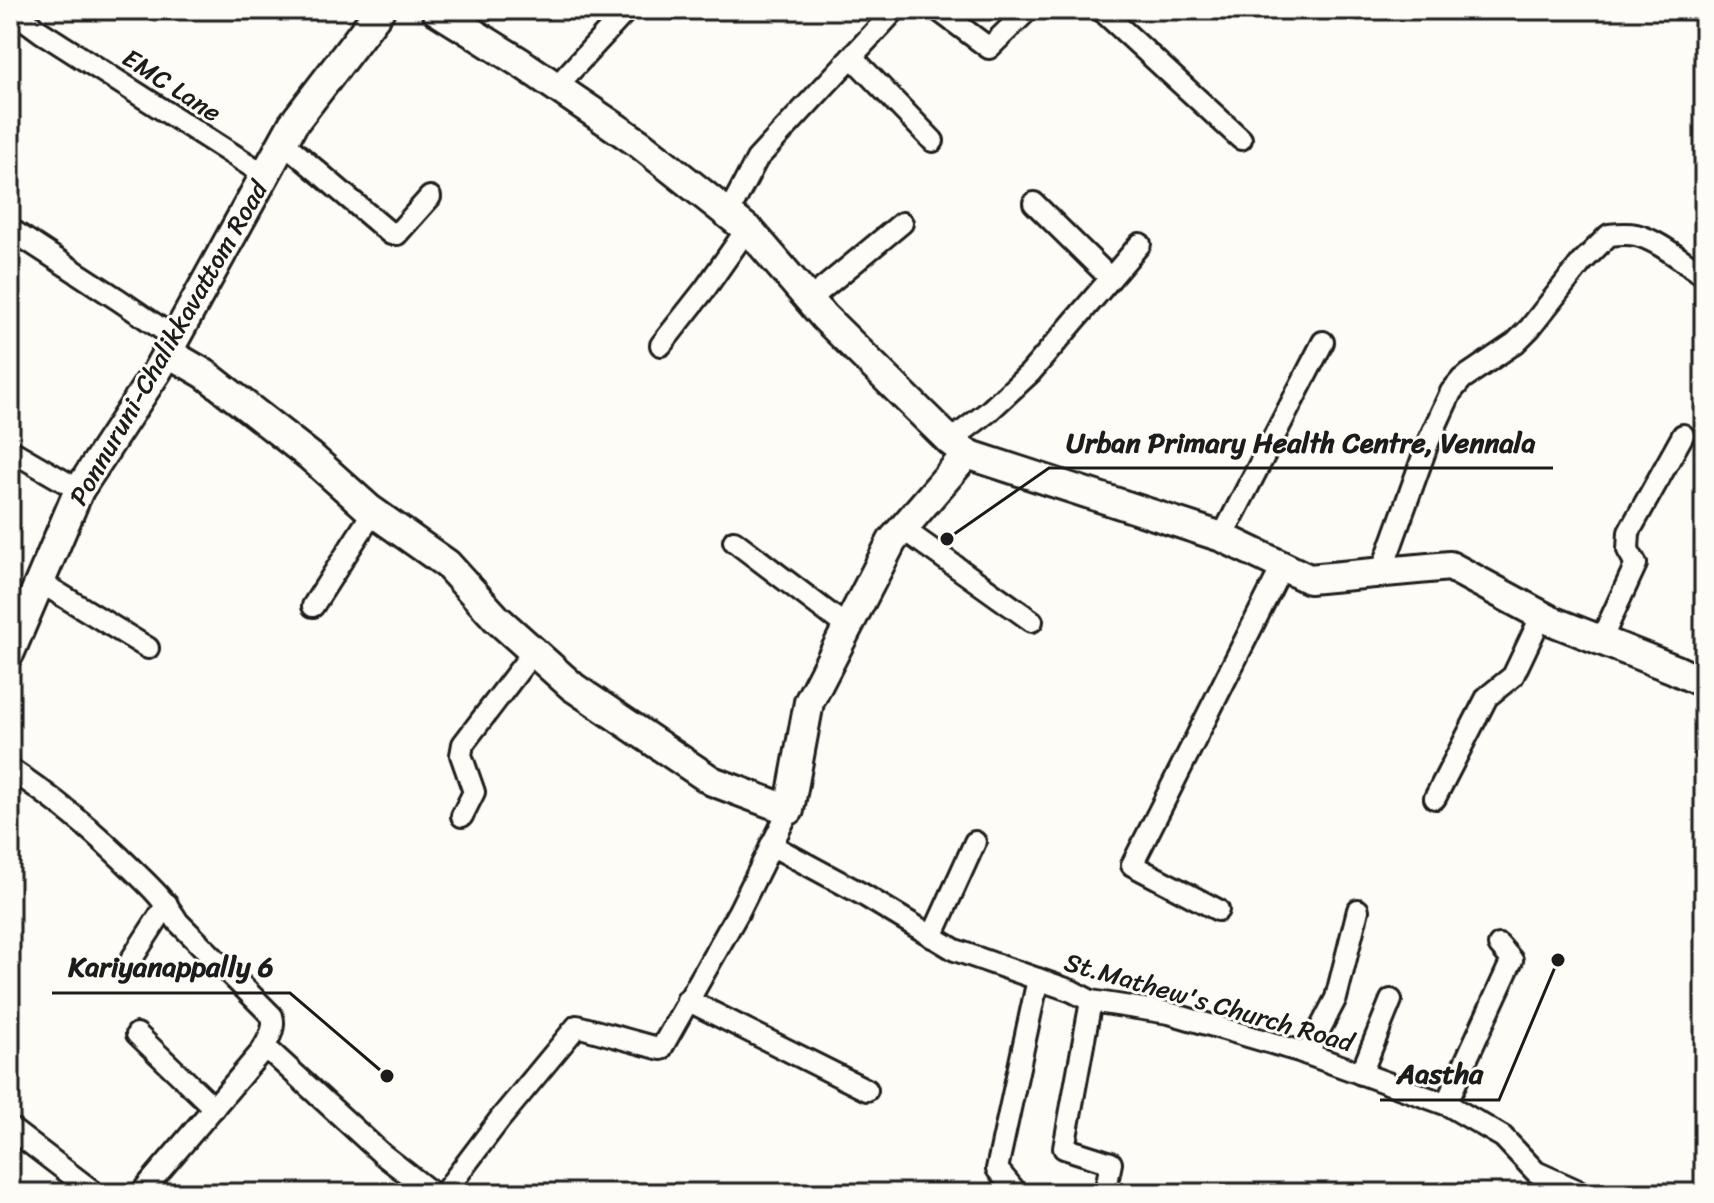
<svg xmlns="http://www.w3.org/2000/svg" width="1714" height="1203" viewBox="0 0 1714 1203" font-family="Sriracha,sans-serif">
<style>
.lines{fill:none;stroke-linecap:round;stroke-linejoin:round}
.street-casing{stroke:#1c1c1c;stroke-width:26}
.secondary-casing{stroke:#1c1c1c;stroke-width:34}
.street{stroke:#fdfcf7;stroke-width:20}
.secondary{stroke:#fdfcf7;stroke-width:28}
.labels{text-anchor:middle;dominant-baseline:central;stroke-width:6;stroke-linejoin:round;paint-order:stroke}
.street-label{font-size:26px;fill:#1c1c1c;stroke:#fdfcf7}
.leader{fill:none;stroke:#1c1c1c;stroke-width:3}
.callout-dot{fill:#1c1c1c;stroke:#fdfcf7;stroke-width:3}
.callout-label{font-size:28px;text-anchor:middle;font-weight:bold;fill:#1c1c1c;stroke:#fdfcf7;stroke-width:6;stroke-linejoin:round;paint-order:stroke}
</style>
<rect width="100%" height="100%" fill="#fdfcf7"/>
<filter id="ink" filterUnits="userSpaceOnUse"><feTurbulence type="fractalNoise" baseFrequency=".0125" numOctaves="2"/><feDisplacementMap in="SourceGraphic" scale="16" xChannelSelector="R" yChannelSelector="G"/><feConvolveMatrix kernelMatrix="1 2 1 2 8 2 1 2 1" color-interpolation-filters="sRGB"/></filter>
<g filter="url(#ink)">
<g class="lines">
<g class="street-casing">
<g id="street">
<polyline points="11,10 41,32 265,175"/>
<polyline points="938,10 989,48 1028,10"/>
<polyline points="1101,10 1241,139"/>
<polyline points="852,57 933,141"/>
<polyline points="556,87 627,10"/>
<polyline points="283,142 391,234 397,234 430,197"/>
<polyline points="1034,203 1110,278"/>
<polyline points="728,214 757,159 895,10"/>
<polyline points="10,229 119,300 175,338"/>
<polyline points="809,300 902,223"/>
<polyline points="661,345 705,289 747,229"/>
<polyline points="950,441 988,412 1030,373 1140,244"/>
<polyline points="10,450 79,490"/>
<polyline points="903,529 1032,621"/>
<polyline points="1222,537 1323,342"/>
<polyline points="734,541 847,627"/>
<path d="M1381 573 1429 440 1451 392 1462 379 1515 343 1530 328 1581 263 1609 235C1618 234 1627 233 1636 235 1658 240 1685 263 1704 275"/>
<polyline points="40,582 148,648"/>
<polyline points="313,606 373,512"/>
<polyline points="1601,640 1636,564 1628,550 1629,532 1683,435"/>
<path d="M10 769C56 799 95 832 134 871 151 887 166 902 178 922L272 1016C276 1028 268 1040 262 1051"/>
<polyline points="1435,798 1487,697 1513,676 1542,615"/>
<polyline points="462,816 474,792 461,755 463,744 533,652"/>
<polyline points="771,845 862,894 955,950 1072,991 1091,1001 1169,1013 1299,1051 1448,1105 1503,1137 1536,1172 1583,1193"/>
<polyline points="1218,910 1132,865 1282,567"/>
<polyline points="932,937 975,842"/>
<polyline points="131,960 167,904"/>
<polyline points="687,1000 867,1090"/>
<polyline points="1091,1001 1064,1148 1111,1163 1105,1193"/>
<polyline points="137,1034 214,1108"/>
<polyline points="1307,1054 1336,998 1358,910"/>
<polyline points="1361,1074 1391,1000"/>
<polyline points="1446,1104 1512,960 1499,945"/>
<polyline points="10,1128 95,1193"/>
<polyline points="141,1193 262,1051 272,1053 382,1154 432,1193"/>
<polyline points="444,1193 500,1119 577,1026 661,1049 739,911 789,810"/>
<polyline points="1017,1193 997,1169 1038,979"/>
</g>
</g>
<g class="secondary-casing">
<g id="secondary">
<polyline points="436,10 521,63 640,144 752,233 824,317 950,441 967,454 1222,537 1309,579 1450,566 1552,621 1674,669 1704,683"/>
<polyline points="167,352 205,374 310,456 369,509 447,564 496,618 573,687 712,781 789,810 809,702 892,541 967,454"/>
<polyline points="10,652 79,490 157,371 293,124 380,10"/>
</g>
</g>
<use href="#street" class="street"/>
<use href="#secondary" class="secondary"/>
</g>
</g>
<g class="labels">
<g class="street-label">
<text transform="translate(172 85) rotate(33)">EMC Lane</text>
<text transform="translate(168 343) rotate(-60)">Ponnuruni-Chalikkavattom Road</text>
<text transform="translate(1209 1002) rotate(16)">St.Mathew's Church Road</text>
</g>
</g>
<path class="leader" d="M947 539L1049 468H1553M387 1076L290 993H52M1558 960L1499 1100H1380"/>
<g class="callout-dot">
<circle cx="947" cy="539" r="8"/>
<circle cx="387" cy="1076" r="8"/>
<circle cx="1558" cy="960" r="8"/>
</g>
<g class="callout-label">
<text x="1301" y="452">Urban Primary Health Centre, Vennala</text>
<text x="171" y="976">Kariyanappally 6</text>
<text x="1440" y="1083">Aastha</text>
</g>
<rect width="1714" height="1203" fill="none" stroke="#fdfcf7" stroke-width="40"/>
<rect x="20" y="20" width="1674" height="1163" fill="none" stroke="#1c1c1c" stroke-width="3" filter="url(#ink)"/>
</svg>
